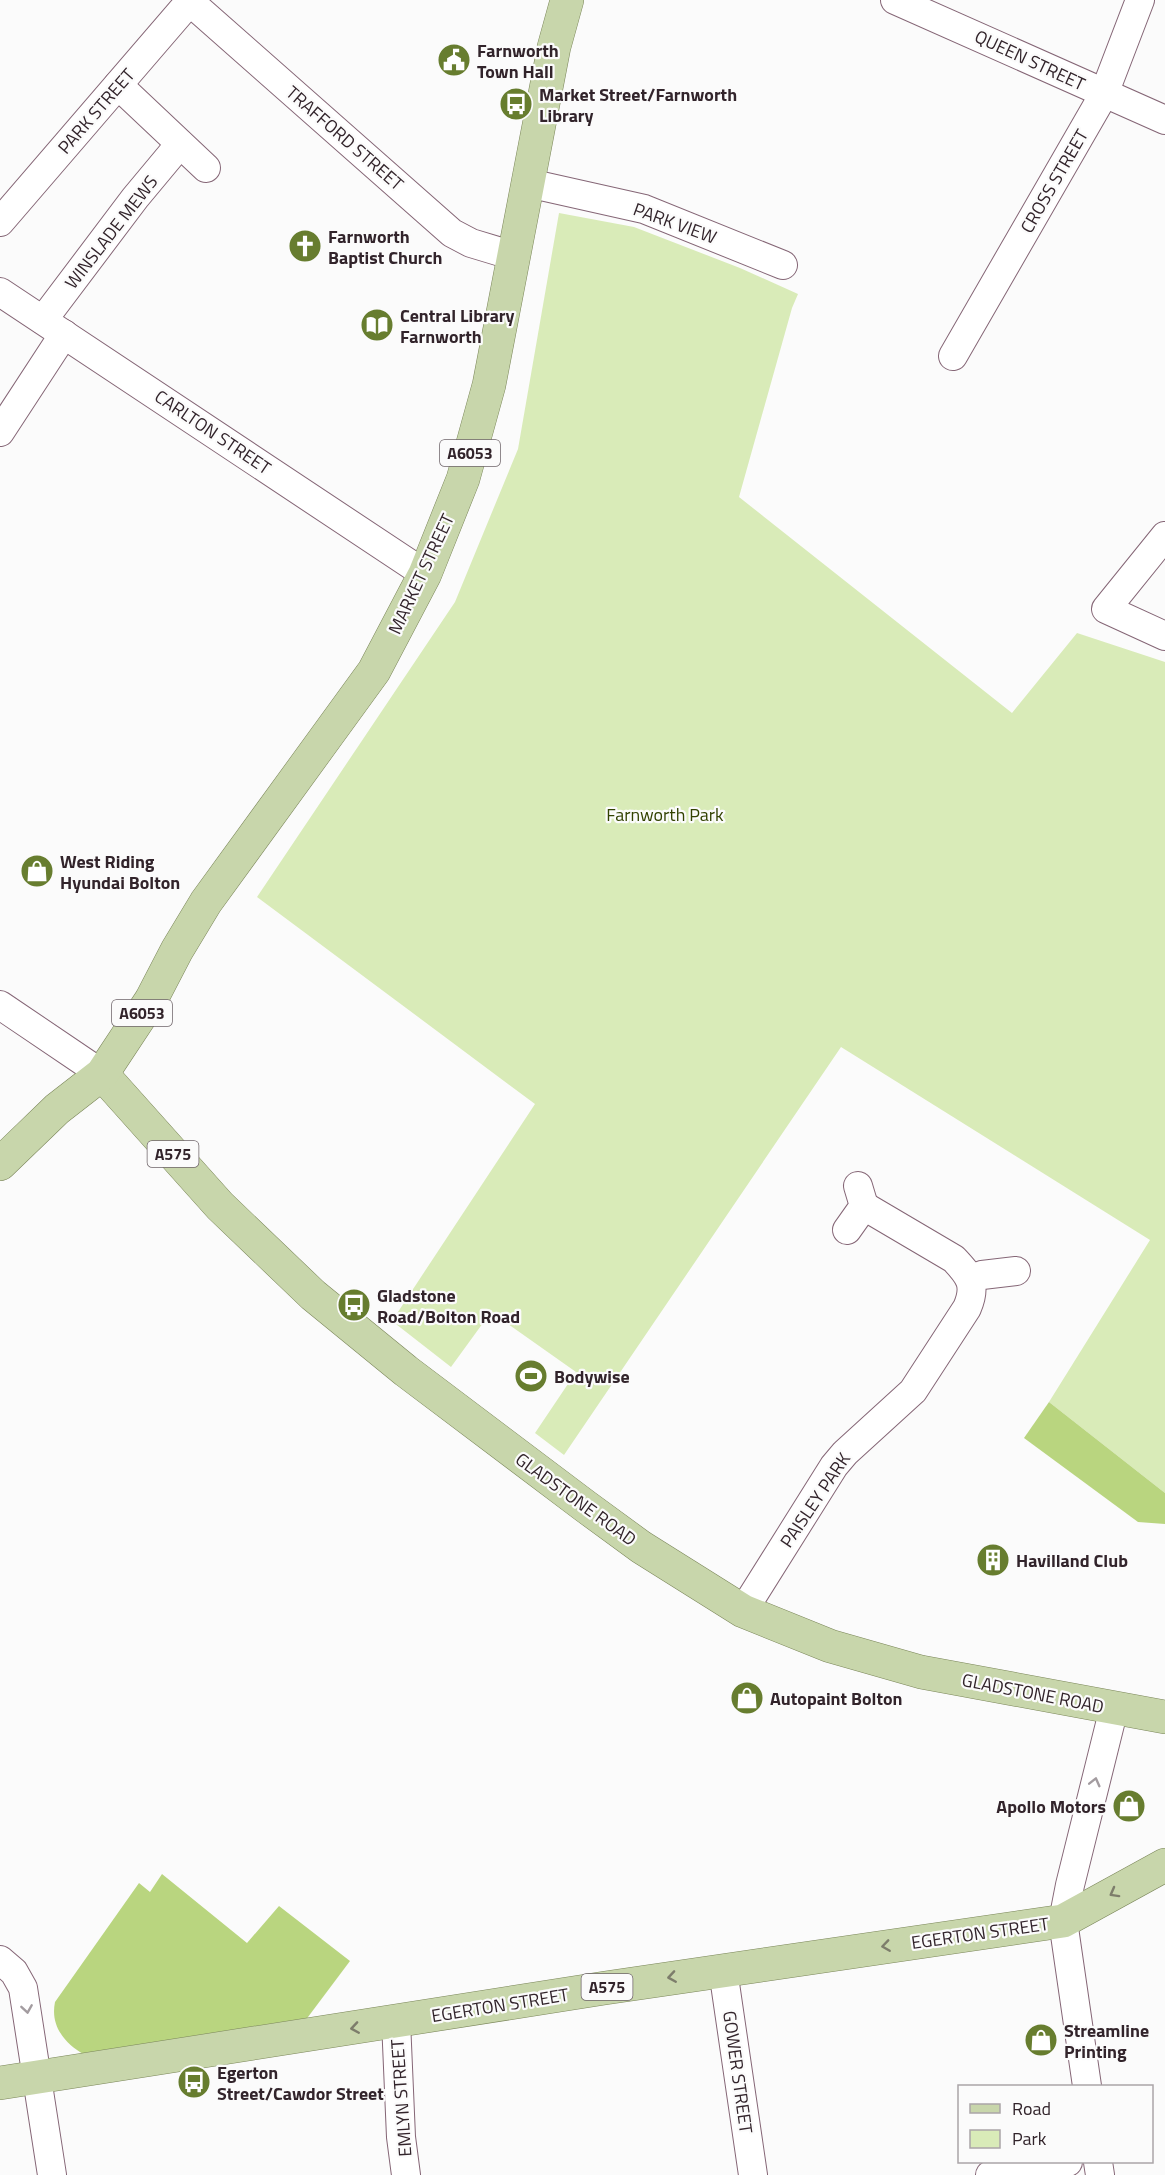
<svg xmlns="http://www.w3.org/2000/svg" width="1165" height="2175" viewBox="0 0 1165 2175" font-family="'Titillium Web',sans-serif">
<style>
.green{fill:#d9ebb8}
.forest{fill:#b9d57f}
.lines{fill:none;stroke-linecap:round;stroke-linejoin:round}
.minor-casing{stroke:#856676;stroke-width:30}
.primary-casing{stroke:#7b865a;stroke-width:34}
.minor{stroke:#fff;stroke-width:28}
.primary{stroke:#c8d6ab;stroke-width:33}
.oneway{stroke:#a39ca0}
.oneway2{stroke:#7d7d6b}
.labels{text-anchor:middle;dominant-baseline:central;stroke-width:4.5;stroke-linejoin:round;paint-order:stroke}
.shield{fill:#fbfbfb;stroke:#6e6469;stroke-width:1.5}
.shield-label{font-size:16px;font-weight:bold;fill:#32242b}
.poi-label{font-size:18px;font-weight:bold;fill:#32242b;stroke:#fbfbfb;text-anchor:start}
.street-label{font-size:18px;fill:#32242b;stroke:#fbfbfb}
.park-label{font-size:18px;fill:#324200;stroke:#fbfbfb}
</style>
<rect width="100%" height="100%" fill="#fbfbfb"/>
<polygon class="green" points="559,213 634,227 740,268 798,294 792,308 739,497 1012,713 1077,633 1165,662 1165,1493 1049,1402 1150,1240 841,1047 564,1455 535,1433 576,1372 491,1312 451,1367 392,1321 535,1104 257,897 455,602 518,449"/>
<g class="forest">
<polygon points="1049,1402 1165,1493 1165,1524 1138,1522 1024,1438"/>
<path d="M162 1874 247 1943 279 1906 350 1961 305 2021 85 2055C65 2044 50 2026 55 2002L139 1883 150 1892Z"/>
</g>
<g class="lines">
<g class="minor-casing">
<g id="minor">
<polyline points="188,0 452,233 471,243 514,256"/>
<polyline points="895,0 1165,120"/>
<polyline points="118,85 206,168"/>
<polyline points="528,183 644,209 783,265"/>
<polyline points="0,222 191,0"/>
<polyline points="0,292 425,574"/>
<polyline points="43,320 135,198 180,144"/>
<polyline points="953,356 1104,94 1140,0"/>
<polyline points="0,432 64,334"/>
<polyline points="1165,536 1106,609 1165,636"/>
<polyline points="0,1005 102,1074"/>
<polyline points="847,1230 864,1206 858,1186"/>
<polyline points="970,1279 982,1275 1016,1271"/>
<path d="M743 1611 834 1466 845 1453 913 1391 967 1308C977 1285 970 1276 954 1259L864 1206"/>
<polyline points="0,1960 14,1972 23,1988 52,2175"/>
<polyline points="723,1970 753,2175"/>
<polyline points="396,2021 401,2137 406,2175"/>
<polyline points="1087,2086 1063,1921 1070,1885 1114,1708"/>
<polyline points="1098,2162 1100,2175"/>
<polyline points="990,2175 1068,2162"/>
</g>
</g>
<g class="primary-casing">
<g id="primary">
<polyline points="102,1074 220,1206 313,1295 406,1371 585,1506 641,1547 743,1611 830,1646 921,1672 1165,1717"/>
<polyline points="0,1164 57,1109 102,1074 151,1000 177,950 206,902 374,671 425,574 463,479 489,385 554,47 567,0"/>
<polyline points="0,2083 605,1988 1063,1921 1165,1865"/>
</g>
</g>
<use href="#minor" class="minor"/>
<use href="#primary" class="primary"/>
</g>
<defs><path id="oneway-chevron" d="M-2-3.5L2.5 0L-2 3.5" fill="none" stroke-width="1.6" stroke-linecap="round" stroke-linejoin="round" transform="scale(1.5)"/></defs>
<g class="oneway">
<use href="#oneway-chevron" transform="translate(1095 1782) rotate(-76)"/>
<use href="#oneway-chevron" transform="translate(27 2009) rotate(81)"/>
</g>
<g class="oneway2">
<use href="#oneway-chevron" transform="translate(1114 1893) rotate(151)"/>
<use href="#oneway-chevron" transform="translate(886 1946) rotate(172)"/>
<use href="#oneway-chevron" transform="translate(672 1977) rotate(171)"/>
<use href="#oneway-chevron" transform="translate(355 2028) rotate(171)"/>
</g>
<defs>
<g id="civic-disc" transform="scale(1.725)"><circle r="9.5" fill="#677d2f" stroke="#fbfbfb"/><path d="M-.6-6.5H3V-4.5H.6V-3L4-1V1h2V6H-6V1h2V-1L-.6-3ZM-1.2 2.5V6h2.4V2.5Z" fill="#fff"/></g>
<g id="bus-disc" transform="scale(1.725)"><circle r="9.5" fill="#677d2f" stroke="#fbfbfb"/><path d="M-5-6H5V4H4V6H2V4H-2V6H-4V4H-5ZM-3.5-4V0h7V-4ZM-3.5 1.2v1.5H-2V1.2ZM2 1.2v1.5H3.5V1.2Z" fill="#fff"/></g>
<g id="church-disc" transform="scale(1.725)"><circle r="9.5" fill="#677d2f" stroke="#fbfbfb"/><path d="M-1.2-6h2.4v3.5h3.3v2.4h-3.3V6h-2.4V-.1h-3.3v-2.4h3.3Z" fill="#fff"/></g>
<g id="library-disc" transform="scale(1.725)"><circle r="9.5" fill="#677d2f" stroke="#fbfbfb"/><path d="M-6-4Q-3-5.5-.7-3.5V5Q-3 3-6 4ZM6-4Q3-5.5 .7-3.5V5Q3 3 6 4Z" fill="#fff"/></g>
<g id="shop-disc" transform="scale(1.725)"><circle r="9.5" fill="#677d2f" stroke="#fbfbfb"/><path d="M-5-2.5h2.3a2.7 3.5 0 0 1 5.4 0H5L5.5 6h-11ZM-1.5-2.5h3a1.5 2.3 0 0 0-3 0Z" fill="#fff"/></g>
<g id="stadium-disc" transform="scale(1.725)"><circle r="9.5" fill="#677d2f" stroke="#fbfbfb"/><path d="M0-5a6.5 5 0 1 0 0 10a6.5 5 0 1 0 0-10ZM-3.5-1.8h7v3.6h-7Z" fill="#fff"/></g>
<g id="building-disc" transform="scale(1.725)"><circle r="9.5" fill="#677d2f" stroke="#fbfbfb"/><path d="M-4-6H4V6H1V3H-1V6H-4ZM-2.5-4.3h1.7v1.8h-1.7ZM.8-4.3h1.7v1.8H.8ZM-2.5-1h1.7V.8h-1.7ZM.8-1h1.7V.8H.8Z" fill="#fff"/></g>
</defs>
<g fill-rule="evenodd">
<use href="#civic-disc" x="454" y="60"/>
<use href="#bus-disc" x="516" y="104"/>
<use href="#church-disc" x="305" y="246"/>
<use href="#library-disc" x="377" y="325"/>
<use href="#shop-disc" x="37" y="871"/>
<use href="#bus-disc" x="354" y="1305"/>
<use href="#stadium-disc" x="531" y="1376"/>
<use href="#building-disc" x="993" y="1560"/>
<use href="#shop-disc" x="747" y="1698"/>
<use href="#shop-disc" x="1129" y="1806"/>
<use href="#shop-disc" x="1041" y="2040"/>
<use href="#bus-disc" x="194" y="2082"/>
</g>
<g class="labels">
<g class="shield">
<rect x="440" y="440" width="60" height="26" rx="4.5"/>
<rect x="112" y="1000" width="60" height="26" rx="4.5"/>
<rect x="147.5" y="1141" width="51" height="26" rx="4.5"/>
<rect x="581.5" y="1974" width="51" height="26" rx="4.5"/>
</g>
<g class="shield-label">
<text x="470" y="453">A6053</text>
<text x="142" y="1013">A6053</text>
<text x="173" y="1154">A575</text>
<text x="607" y="1987">A575</text>
</g>
<g class="poi-label">
<text x="477" y="50">Farnworth<tspan x="477" dy="21">Town Hall</tspan></text>
<text x="539" y="94">Market Street/Farnworth<tspan x="539" dy="21">Library</tspan></text>
<text x="328" y="236">Farnworth<tspan x="328" dy="21">Baptist Church</tspan></text>
<text x="400" y="315">Central Library<tspan x="400" dy="21">Farnworth</tspan></text>
<text x="60" y="861">West Riding<tspan x="60" dy="21">Hyundai Bolton</tspan></text>
<text x="377" y="1295">Gladstone<tspan x="377" dy="21">Road/Bolton Road</tspan></text>
<text x="554" y="1376">Bodywise</text>
<text x="1016" y="1560">Havilland Club</text>
<text x="770" y="1698">Autopaint Bolton</text>
<text x="1106" y="1806" text-anchor="end">Apollo Motors</text>
<text x="1064" y="2030">Streamline<tspan x="1064" dy="21">Printing</tspan></text>
<text x="217" y="2072">Egerton<tspan x="217" dy="21">Street/Cawdor Street</tspan></text>
</g>
<g class="street-label">
<text transform="translate(1030 60) rotate(25)">QUEEN STREET</text>
<text transform="translate(96 111) rotate(-49)">PARK STREET</text>
<text transform="translate(345 138) rotate(41)">TRAFFORD STREET</text>
<text transform="translate(1054 181) rotate(-60)">CROSS STREET</text>
<text transform="translate(675 223) rotate(20)">PARK VIEW</text>
<text transform="translate(111 232) rotate(-52)">WINSLADE MEWS</text>
<text transform="translate(213 432) rotate(34)">CARLTON STREET</text>
<text transform="translate(421 574) rotate(-65)">MARKET STREET</text>
<text transform="translate(576 1499) rotate(36)">GLADSTONE ROAD</text>
<text transform="translate(815 1500) rotate(-56)">PAISLEY PARK</text>
<text transform="translate(1033 1693) rotate(11)">GLADSTONE ROAD</text>
<text transform="translate(980 1933) rotate(-8)">EGERTON STREET</text>
<text transform="translate(500 2005) rotate(-9)">EGERTON STREET</text>
<text transform="translate(738 2072) rotate(82)">GOWER STREET</text>
<text transform="translate(401 2098) rotate(-94)">EMLYN STREET</text>
</g>
<g class="park-label">
<text x="665" y="814">Farnworth Park</text>
</g>
</g>
<rect x="958" y="2085" width="195" height="78" fill="#fbfbfb" stroke="#aba5a8" stroke-width="1.5"/>
<rect x="970" y="2104" width="30" height="9" fill="#c8d6ab" stroke="#aba5a8" stroke-width="1.5"/>
<text x="1012" y="2115" font-size="18" fill="#32242b">Road</text>
<rect x="970" y="2130" width="30" height="18" fill="#d9ebb8" stroke="#aba5a8" stroke-width="1.5"/>
<text x="1012" y="2145" font-size="18" fill="#32242b">Park</text>
</svg>
